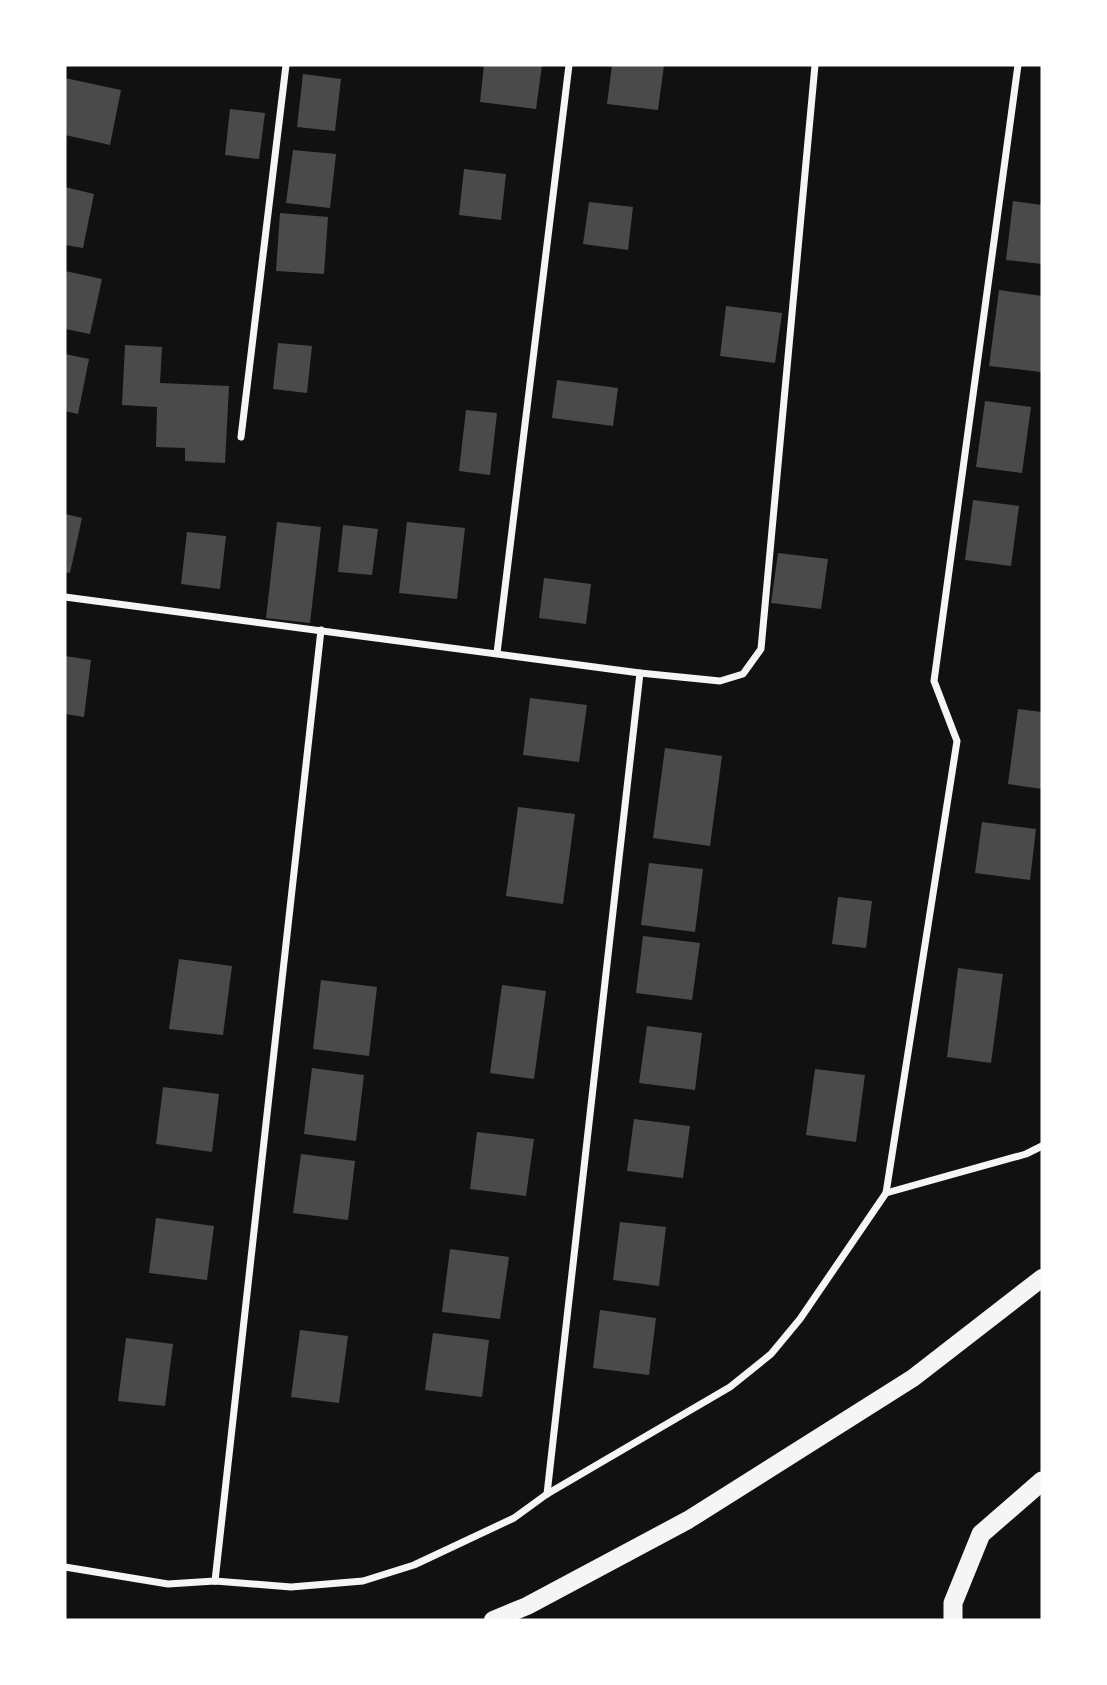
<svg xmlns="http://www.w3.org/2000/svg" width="1107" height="1685" viewBox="0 0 1107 1685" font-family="Barlow,sans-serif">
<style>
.building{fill:#4a4a4a}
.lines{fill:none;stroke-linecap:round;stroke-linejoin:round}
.minor{stroke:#f5f5f5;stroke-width:7}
.primary{stroke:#f5f5f5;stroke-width:18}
.trunk{stroke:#f5f5f5;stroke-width:19}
</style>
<rect width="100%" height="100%" fill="#111"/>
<g class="building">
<polygon points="484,65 542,65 536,109 480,102"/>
<polygon points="612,65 664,65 658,110 607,104"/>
<polygon points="303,74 341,79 335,131 297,127"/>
<polygon points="65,78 121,90 110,145 65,135"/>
<polygon points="230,109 265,113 259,159 225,155"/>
<polygon points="293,150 336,154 330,208 286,203"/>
<polygon points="464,169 506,174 501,220 459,215"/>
<polygon points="65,187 94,194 83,248 65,245"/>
<polygon points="1013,201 1042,205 1042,264 1006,260"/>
<polygon points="589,202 633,207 628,250 583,244"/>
<polygon points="280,213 328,217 324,274 276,271"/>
<polygon points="65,271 102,279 90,334 65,329"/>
<polygon points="999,290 1042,296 1041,372 989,366"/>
<polygon points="726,306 782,313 775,363 720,356"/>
<polygon points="278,343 312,346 307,393 273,389"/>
<polygon points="125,345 162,347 160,383 229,386 225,463 185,461 185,448 156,447 157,407 122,405"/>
<polygon points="65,354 89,359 78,414 65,411"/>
<polygon points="557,380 618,388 613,426 552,418"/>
<polygon points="985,401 1031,407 1022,473 976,467"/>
<polygon points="466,410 497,413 490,475 459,471"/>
<polygon points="973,500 1019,506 1011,566 965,560"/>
<polygon points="65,514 82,518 70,573 65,572"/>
<polygon points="277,522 321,527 310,623 266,618"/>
<polygon points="407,522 465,528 457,599 399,593"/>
<polygon points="343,525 378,529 372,575 338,572"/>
<polygon points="187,532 226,536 220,589 181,584"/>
<polygon points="778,553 828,559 821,609 771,603"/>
<polygon points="544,578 591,584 586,624 539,618"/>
<polygon points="65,656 91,660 84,717 65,714"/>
<polygon points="530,698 587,705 579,762 523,755"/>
<polygon points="1018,709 1042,712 1042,789 1008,784"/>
<polygon points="665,748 722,756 710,846 653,838"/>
<polygon points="518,807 575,814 563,904 506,896"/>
<polygon points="982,822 1036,829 1030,880 975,873"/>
<polygon points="649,863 703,869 695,932 641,925"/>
<polygon points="838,897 872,901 866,948 832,944"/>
<polygon points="643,936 700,943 692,1000 636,993"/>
<polygon points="179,959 232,966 223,1035 169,1029"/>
<polygon points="958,968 1003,974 991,1063 947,1057"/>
<polygon points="321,980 377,987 369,1056 313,1049"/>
<polygon points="502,985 546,991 534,1079 490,1073"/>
<polygon points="647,1026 702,1033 695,1090 639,1083"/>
<polygon points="312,1068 364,1075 356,1141 304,1134"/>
<polygon points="815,1069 865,1075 856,1142 806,1135"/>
<polygon points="163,1087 219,1094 212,1152 156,1144"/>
<polygon points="634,1119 690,1126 683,1178 627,1171"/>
<polygon points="477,1132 534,1139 526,1196 470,1189"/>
<polygon points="301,1154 355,1161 348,1220 293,1213"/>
<polygon points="156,1218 214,1226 207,1280 149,1273"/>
<polygon points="620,1222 666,1227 659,1286 613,1280"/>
<polygon points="450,1249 509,1257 500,1319 442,1312"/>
<polygon points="600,1310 656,1318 649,1375 593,1368"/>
<polygon points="300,1330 348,1336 339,1403 291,1397"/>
<polygon points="433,1333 489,1340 482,1397 425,1390"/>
<polygon points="126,1338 173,1344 165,1406 118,1401"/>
</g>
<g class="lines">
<g class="minor">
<polyline points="241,437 286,65"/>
<polyline points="65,597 640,673 720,681 743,674 761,649 815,65"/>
<polyline points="497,653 569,65"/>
<polyline points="886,1193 957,741 934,681 1018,65"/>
<polyline points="547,1494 640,673"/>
<polyline points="65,1567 168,1584 215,1581 291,1587 363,1581 414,1565 514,1518 547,1494 730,1387 771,1354 800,1319 886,1193 1026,1154 1042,1146"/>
<polyline points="215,1581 321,630"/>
</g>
<polyline class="primary" points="493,1620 527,1606 688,1520 913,1378 1042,1278"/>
<polyline class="trunk" points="953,1620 953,1603 981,1534 1042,1481"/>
</g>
<rect width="1107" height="1685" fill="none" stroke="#ffffff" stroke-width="133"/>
</svg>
